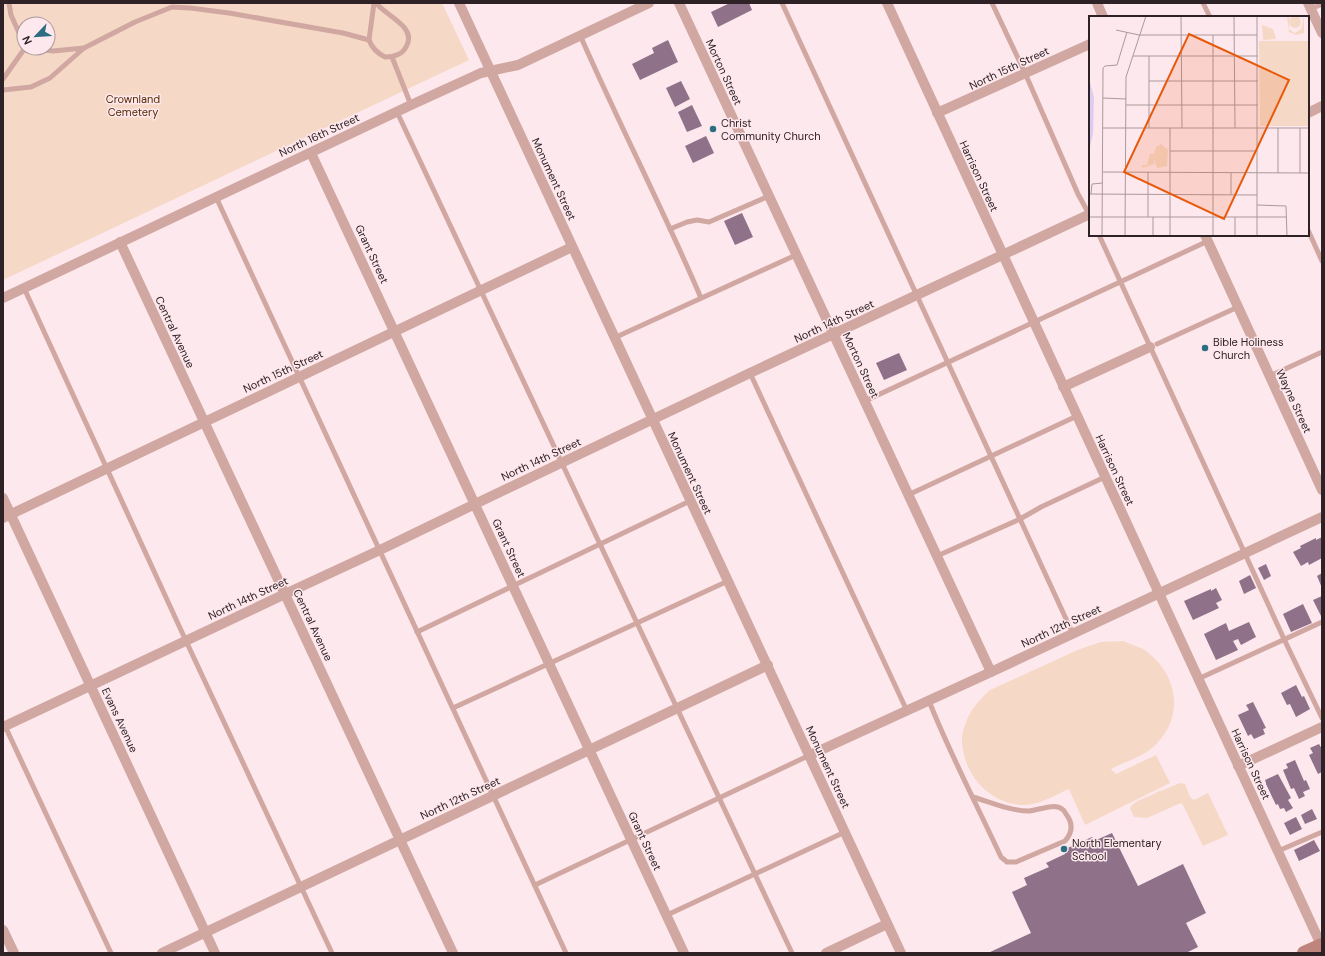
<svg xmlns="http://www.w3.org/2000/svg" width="1325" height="956" viewBox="0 0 1325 956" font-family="'DM Sans',sans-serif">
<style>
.green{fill:#f5d9c6;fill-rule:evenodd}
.building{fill:#8f7189}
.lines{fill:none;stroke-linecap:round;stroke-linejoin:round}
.service{stroke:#d1a7a1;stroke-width:5}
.minor{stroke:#d1a7a1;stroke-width:10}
.secondary{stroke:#bf847b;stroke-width:14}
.poi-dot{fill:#2d6d81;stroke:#fde8ed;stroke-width:1.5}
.labels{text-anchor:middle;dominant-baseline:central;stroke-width:3;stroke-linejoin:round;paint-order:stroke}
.street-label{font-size:11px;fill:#2f2226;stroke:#fde8ed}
.park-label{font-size:11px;fill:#572b03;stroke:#fde8ed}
.poi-label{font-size:11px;fill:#2f2226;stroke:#fde8ed;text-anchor:start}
.inset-road{fill:none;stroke:#ab999d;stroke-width:1}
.view{fill:#e8590c;fill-opacity:0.15;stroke:#e8590c;stroke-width:2}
.inset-edge{fill:none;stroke:#2f2226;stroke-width:2}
</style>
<rect width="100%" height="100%" fill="#fde8ed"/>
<g class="green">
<path d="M3 3H442L469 60 3 280ZM24 24H48V48H24Z"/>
<path d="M1123 641C1129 644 1137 646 1143 649 1179 673 1186 719 1152 748 1140 758 1124 762 1111 769L1116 774 1156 755 1170 783 1085 825 1069 789C1055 795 1041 804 1026 805 989 806 961 772 962 737 962 733 964 729 965 725 970 710 978 701 990 690L1080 649 1101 642Z"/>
<path d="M1180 783 1185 784 1190 797 1194 800 1208 793 1228 835 1203 846 1183 805 1181 803 1147 818 1134 817 1130 808C1135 799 1151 797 1159 791H1161Z"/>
</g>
<g class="building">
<polygon points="730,3 749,3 752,10 718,27 711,12"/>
<polygon points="668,40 678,62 640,80 632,64 654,53 652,48"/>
<polygon points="681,81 690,99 675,107 666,88"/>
<polygon points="692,105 702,126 687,132 678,112"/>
<polygon points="706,136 714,153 693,163 685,146"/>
<polygon points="742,213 753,237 735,245 724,221"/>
<polygon points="899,353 907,370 884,380 876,363"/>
<polygon points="1322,537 1322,558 1309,565 1308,562 1301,566 1293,552 1301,548 1300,546 1316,538 1316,540"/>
<polygon points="1266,564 1271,576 1264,580 1258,568"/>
<polygon points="1322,573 1322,588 1317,576"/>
<polygon points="1250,575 1256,588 1244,594 1239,581"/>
<polygon points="1216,588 1222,600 1216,603 1219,608 1193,620 1184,601 1211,589 1211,591"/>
<polygon points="1322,596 1322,615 1321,616 1313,600"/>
<polygon points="1303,604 1312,623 1291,632 1283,614"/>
<polygon points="1249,622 1256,637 1241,645 1238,639 1233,641 1238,650 1216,660 1204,634 1226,623 1229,631"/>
<polygon points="1296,685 1302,697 1304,696 1310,709 1296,717 1290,704 1287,705 1281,693"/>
<polygon points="1253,702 1266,728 1263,729 1265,734 1254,739 1251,734 1248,736 1238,715 1249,710 1246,705"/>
<polygon points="1319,744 1322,749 1322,772 1318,774 1309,755 1313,753 1310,748"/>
<polygon points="1295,760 1304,781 1306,780 1310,789 1303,792 1305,796 1299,799 1294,788 1291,789 1283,770 1288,768 1286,764"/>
<polygon points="1278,774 1291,798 1288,800 1293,808 1286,812 1284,808 1280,809 1278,804 1276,805 1266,784 1266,783 1265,780"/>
<polygon points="1312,809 1317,819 1305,824 1301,815"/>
<polygon points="1296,817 1302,829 1290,835 1284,823"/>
<polygon points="1112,833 1138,886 1183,864 1206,913 1186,923 1198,947 1186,953 988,953 1031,933 1012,892 1027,885 1024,878 1049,867 1046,863 1065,854 1063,850 1092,837 1094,841"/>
<polygon points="1314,840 1320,851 1299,861 1294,850"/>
</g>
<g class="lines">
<g class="service">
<polyline points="9,3 11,15 24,44"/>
<path d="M374 3 369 40C372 48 377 53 385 57 394 57 402 55 406 47 418 27 386 16 376 3"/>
<polyline points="782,3 1073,634"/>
<polyline points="992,3 1025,73 1078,194 1090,216"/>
<polyline points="1203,3 1210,17"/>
<polyline points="1311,9 1322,4"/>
<path d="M580 35C619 124 663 209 701 298"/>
<polyline points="30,48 53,51 84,48"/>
<polyline points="392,57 411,105"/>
<polyline points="3,79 25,48"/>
<polyline points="3,90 31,87 50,78 84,48 135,22 172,7 190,8 229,13 343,33 369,40"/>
<polyline points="397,112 792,953"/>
<polyline points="216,197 566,953"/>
<polyline points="670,229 687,222 697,220 709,222 769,196"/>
<polyline points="1308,230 1322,261"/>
<polyline points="1099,235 1284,639 1322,718"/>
<polyline points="24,288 186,641 332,953"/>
<polyline points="614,338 796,255"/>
<polyline points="1157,344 1238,307"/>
<polyline points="750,373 907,711"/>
<polyline points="1270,376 1322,352"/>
<polyline points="865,401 1208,241"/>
<polyline points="908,495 1077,416"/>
<polyline points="937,556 1020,519 1041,507 1105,477"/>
<polyline points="417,632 690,501"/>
<polyline points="1198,679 1322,622"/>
<path d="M929 701C950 754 977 805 1001 857L1007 862H1016L1065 841C1073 832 1073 823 1066 814 1065 812 1064 810 1062 809 1054 803 1039 810 1029 811 1010 811 990 802 973 797"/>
<polyline points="453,708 728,581"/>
<polyline points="5,726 111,953"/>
<polyline points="1278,851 1322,832"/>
<polyline points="535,885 810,755"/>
<polyline points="667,915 845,832"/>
</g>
<g class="minor">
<polyline points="459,3 901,953"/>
<polyline points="679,3 991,672"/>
<polyline points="887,3 1322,947"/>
<polyline points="1097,3 1103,17"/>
<polyline points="1308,3 1322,33"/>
<polyline points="937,113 1090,44"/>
<polyline points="1308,113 1322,106"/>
<polyline points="311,153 684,953"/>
<polyline points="1205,235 1322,490"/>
<polyline points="120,242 453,953"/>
<polyline points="3,298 411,105 481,73 518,65 649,3"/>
<polyline points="1063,387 1150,347"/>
<polyline points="3,498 215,953"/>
<polyline points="3,518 572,247"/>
<polyline points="3,727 285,594 380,550 475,504 750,373 1090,214"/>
<polyline points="810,755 991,672 1322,517"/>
<polyline points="1238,766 1322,727"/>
<polyline points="3,930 14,953"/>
<polyline points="162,953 768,665"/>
<polyline points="826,953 887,924"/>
</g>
<polyline class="secondary" points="1304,953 1322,945"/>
</g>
<g class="poi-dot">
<circle cx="713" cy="129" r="4"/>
<circle cx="1205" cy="348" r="4"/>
<circle cx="1064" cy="849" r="4"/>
</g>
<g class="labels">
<g class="street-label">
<text transform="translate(1009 68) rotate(-25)">North 15th Street</text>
<text transform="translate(724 72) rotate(65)">Morton Street</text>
<text transform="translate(319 135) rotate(-25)">North 16th Street</text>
<text transform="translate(979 176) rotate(65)">Harrison Street</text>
<text transform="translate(554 179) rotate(65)">Monument Street</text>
<text transform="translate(372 254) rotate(65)">Grant Street</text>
<text transform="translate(834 321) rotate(-25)">North 14th Street</text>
<text transform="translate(175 332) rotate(65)">Central Avenue</text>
<text transform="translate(861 365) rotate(65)">Morton Street</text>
<text transform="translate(283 371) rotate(-25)">North 15th Street</text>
<text transform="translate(1294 401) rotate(65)">Wayne Street</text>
<text transform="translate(541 459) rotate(-25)">North 14th Street</text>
<text transform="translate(1115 470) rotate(65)">Harrison Street</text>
<text transform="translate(690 473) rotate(65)">Monument Street</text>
<text transform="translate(509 548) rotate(65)">Grant Street</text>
<text transform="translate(248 598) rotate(-25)">North 14th Street</text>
<text transform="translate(313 625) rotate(65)">Central Avenue</text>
<text transform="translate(1061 626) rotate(-25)">North 12th Street</text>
<text transform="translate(120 720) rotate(65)">Evans Avenue</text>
<text transform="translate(1251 764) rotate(65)">Harrison Street</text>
<text transform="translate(828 767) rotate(65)">Monument Street</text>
<text transform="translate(460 798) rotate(-25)">North 12th Street</text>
<text transform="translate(645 841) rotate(65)">Grant Street</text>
</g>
<g class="park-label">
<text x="133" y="99">Crownland<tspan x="133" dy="13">Cemetery</tspan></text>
</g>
<g class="poi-label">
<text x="721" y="123">Christ<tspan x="721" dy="13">Community Church</tspan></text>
<text x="1213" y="342">Bible Holiness<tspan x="1213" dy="13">Church</tspan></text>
<text x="1072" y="843">North Elementary<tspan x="1072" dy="13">School</tspan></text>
</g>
</g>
<g transform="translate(1089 16)">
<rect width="220" height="220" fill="#fde8ed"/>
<path d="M200 6a6 6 0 1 1 12 0a6 6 0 1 1-12 0ZM198 0H200V13L206 17 212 13 215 0V17L207 19 200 16ZM173 9 184 13 187 23 174 24ZM170 25H220V110H171ZM72 128 79 134 78 150 68 152 65 143V148L53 152V149H58L61 138H65L67 131Z" fill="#f5d9c6"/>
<path d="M0 63 5 81 4 118 0 135Z" fill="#dcccf0"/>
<path class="inset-road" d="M92 0 93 112M145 0 146 112M27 14 50 19H168M124 19V220M44 40H169M60 40V112M60 65H169M14 82 37 83M37 89H169M14 112H220M189 112V157M211 112V157M81 135H168M14 156 220 157M0 178 168 179M2 178 3 168 14 167M142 179V157M168 189 197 190 198 220M0 201H198M59 201V156M64 201V220M146 201V220M13 220 14 52 16 50 28 49 38 16M36 220 37 61 57 0M81 220V112M168 220V0"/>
<path class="view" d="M100 18 200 64 135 203 35 156Z"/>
<rect width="220" height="220" class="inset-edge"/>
</g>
<rect width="1325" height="956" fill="none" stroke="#2f2226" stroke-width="8"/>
<g transform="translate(36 36) rotate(245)"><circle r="19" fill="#fde8ed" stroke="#ab999d"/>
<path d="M0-3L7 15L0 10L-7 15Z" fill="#2d6d81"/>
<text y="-6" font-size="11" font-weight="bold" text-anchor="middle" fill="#2f2226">N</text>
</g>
</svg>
